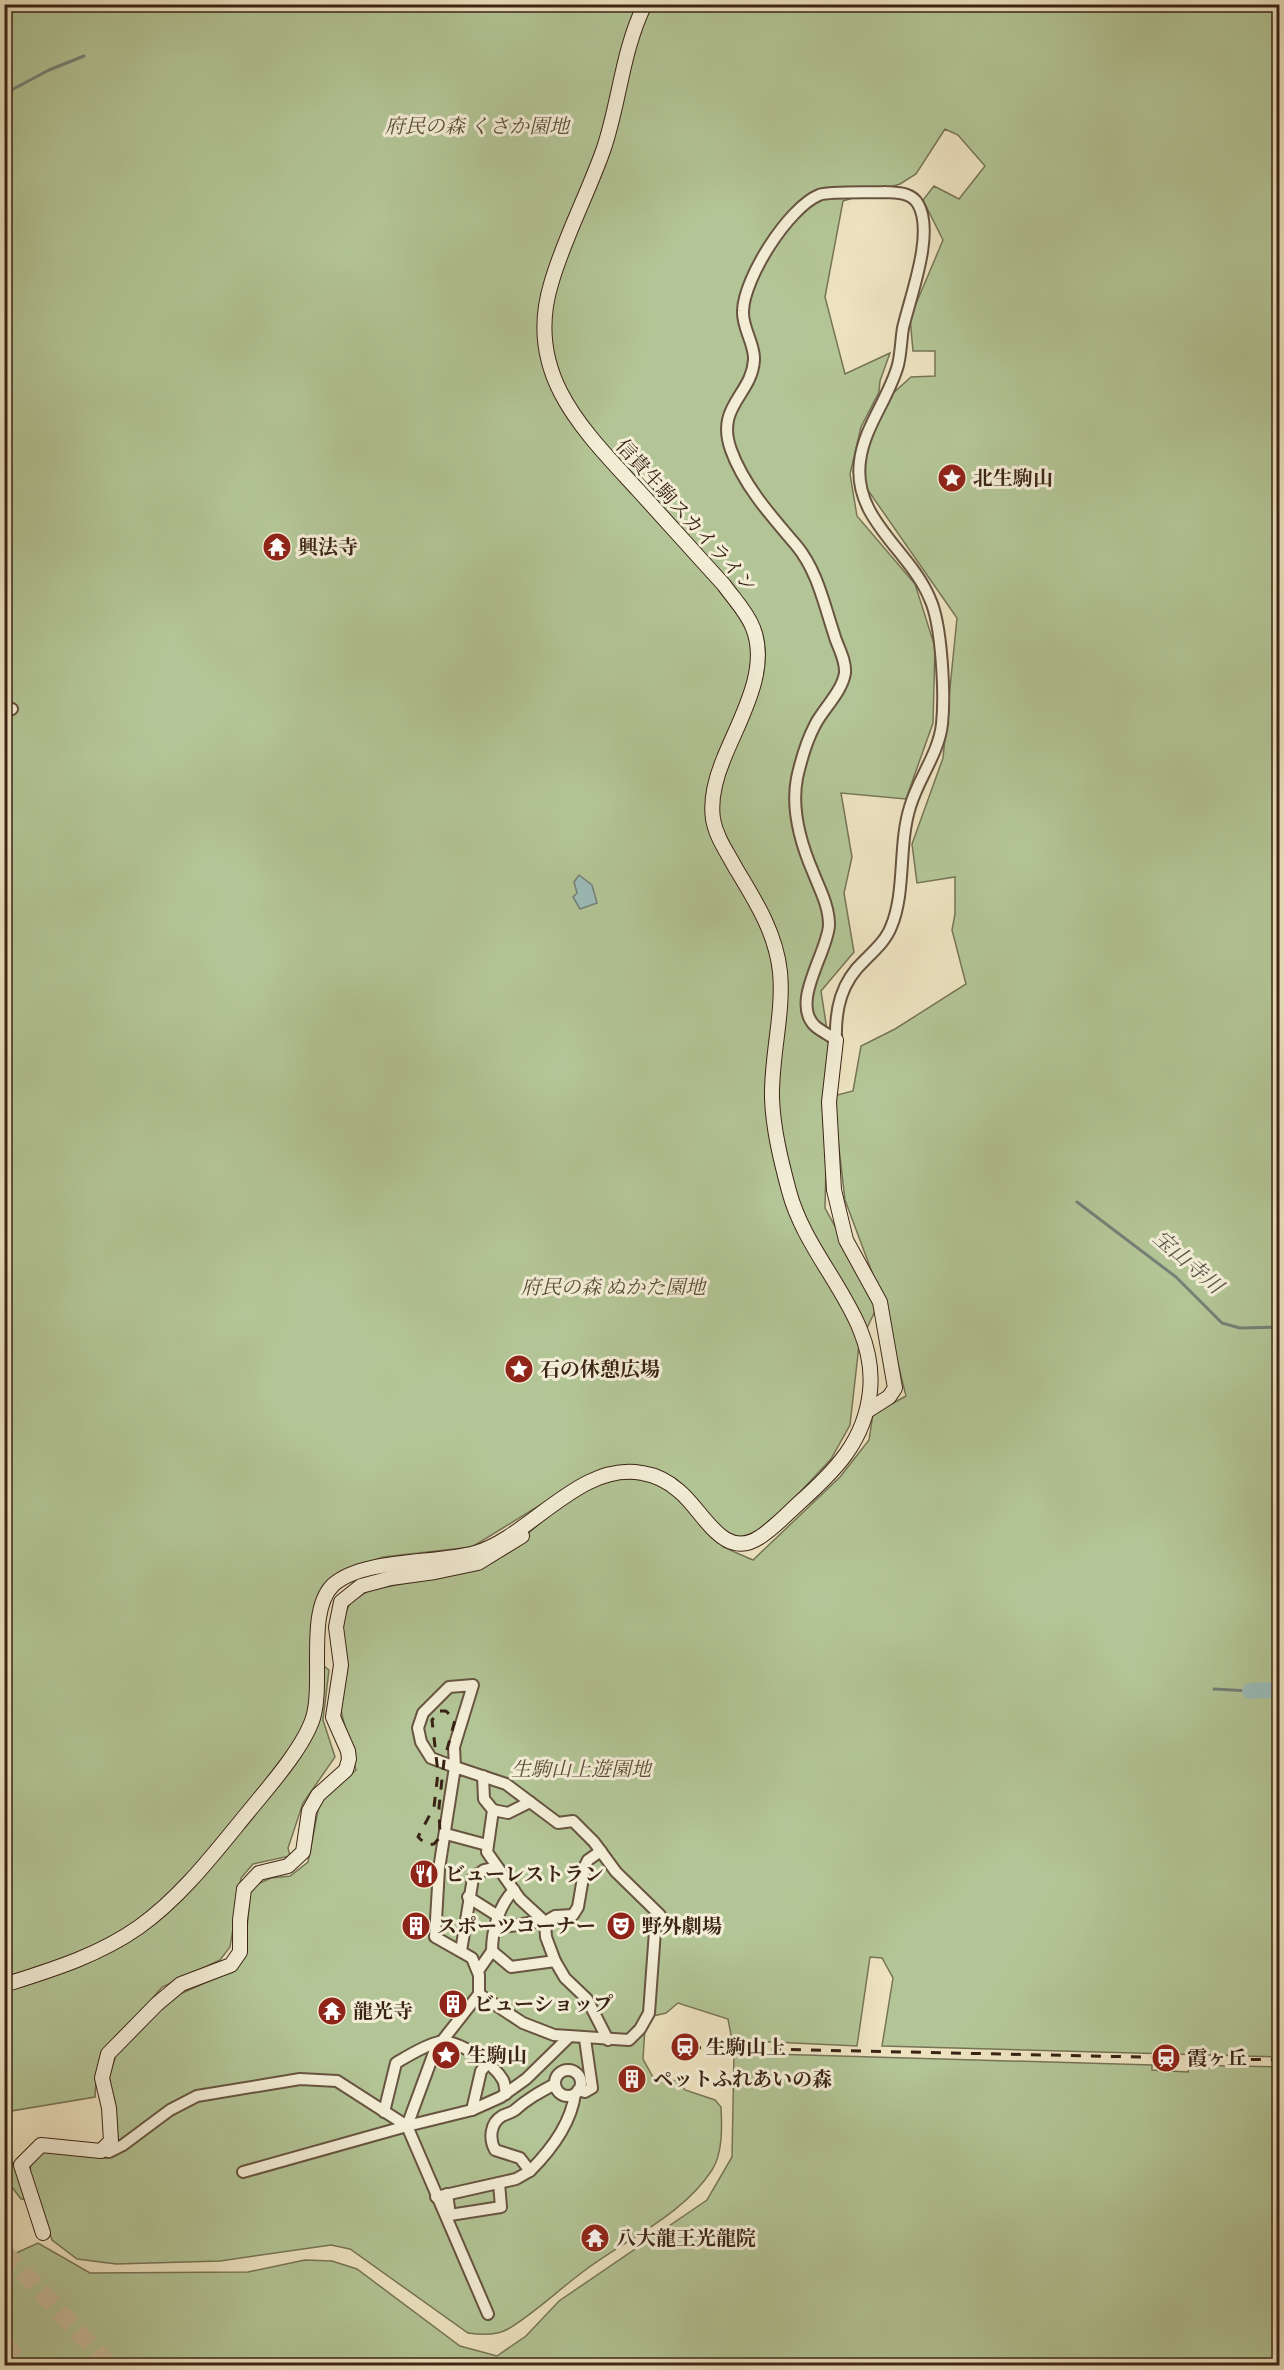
<svg xmlns="http://www.w3.org/2000/svg" width="1284" height="2370" viewBox="0 0 1284 2370" font-family="'IM FELL French Canon','Noto Serif JP',serif">
<style>
.green{fill:#b3c596;stroke:#777456;stroke-width:1.5}
.water{fill:#9bbdb9;stroke:#758077;stroke-width:1.5}
.lines{fill:none;stroke-linecap:round;stroke-linejoin:round}
.stream{stroke:#758077;stroke-width:3}
.river{stroke:#9bbdb9;stroke-width:16}
.highway-tunnel{stroke:#c9bd9e;stroke-width:18;stroke-dasharray:18 9;stroke-linecap:butt}
.street-casing{stroke:#685440;stroke-width:14}
.secondary-casing{stroke:#3b2415;stroke-width:16}
.street{stroke:#f3edd6;stroke-width:10}
.secondary{stroke:#f3edd6;stroke-width:14}
.rail{stroke:#3b2415;stroke-width:3;stroke-dasharray:10 10;stroke-linecap:butt}
.labels{text-anchor:middle;dominant-baseline:central;stroke-width:6;stroke-linejoin:round;paint-order:stroke}
.park-label{font-size:20px;font-style:italic;fill:#594c35;stroke:#f3edd6}
.poi-label{font-size:20px;font-weight:bold;fill:#3b2415;stroke:#f3edd6;text-anchor:start}
.street-label{font-size:20px;fill:#3b2415;stroke:#f3edd6}
.water-label{font-size:21px;font-style:italic;fill:#585246;stroke:#f3edd6}
</style>
<rect width="100%" height="100%" fill="#ede3c0"/>
<filter id="stains"><feTurbulence type="fractalNoise" baseFrequency=".00333" numOctaves="4"/><feColorMatrix values="0 0 0 0 .2 0 0 0 0 .09 0 0 0 0 .02 0 0 0 .5 -.17"/></filter>
<radialGradient id="worn" r=".72"><stop offset=".6" stop-color="#630" stop-opacity="0"/><stop offset="1" stop-color="#630" stop-opacity=".3"/></radialGradient>
<g class="green">
<path d="M5 5H1279V2057L882 2046 893 1978 882 1958 870 1957 857 2046 732 2040 728 2019 678 2003 666 2013 653 2016 645 2027 643 2059 654 2079 680 2081 685 2090 715 2100 721 2107C722 2126 723 2153 712 2170 682 2216 628 2238 584 2271 562 2287 531 2316 508 2329 496 2336 481 2335 468 2333L350 2249 331 2245 220 2261 116 2264 77 2259 52 2240 30 2174 31 2160 43 2151 93 2157 117 2134 109 2076 118 2049 173 1997 232 1971 244 1959 251 1887 271 1878 290 1876 308 1862 320 1800 356 1770 339 1703 342 1621 351 1601 370 1590 464 1572 495 1561 569 1499 614 1478 649 1480 683 1498 723 1547 753 1560 840 1477 869 1440 873 1414 906 1396 882 1299 845 1200 833 1096 853 1091 861 1046 895 1029 966 984 952 930 955 914V877L917 883 912 844 943 758 957 618 865 486 866 448 890 396 911 377 935 376V351H913L910 318 943 240 923 200 934 186 959 199 985 166 958 135 945 129 916 174 900 184 843 201 825 297 845 374 890 353 880 381 879 392 861 427 850 474 857 516 915 584 935 647 933 723 906 799 841 793 852 857 844 893 854 952 821 991 829 1043 825 1208 865 1281 876 1309 859 1345 850 1425 831 1459 787 1506 754 1533 747 1537 735 1538 722 1530 689 1491 676 1481 600 1472 587 1476 472 1547 383 1557 335 1575 322 1587 318 1596 311 1656 329 1670 323 1720 335 1757 303 1803 288 1848 290 1856 253 1864 241 1878 230 1947 220 1960 162 1987 108 2051 96 2082 95 2097 5 2112Z"/>
<polygon points="734,2053 1152,2065 1152,2070 1188,2072 1189,2065 1279,2067 1279,2365 5,2365 5,2258 38,2243 90,2273 248,2272 305,2260 332,2261 357,2269 460,2346 497,2356 526,2336 559,2301 707,2200 732,2157"/>
<polygon points="4,2142 28,2200 21,2199 5,2178"/>
</g>
<polygon class="water" points="579,875 592,885 597,903 580,909 573,897 577,893 574,882"/>
<g class="lines">
<g class="stream">
<polyline points="4,94 49,70 84,56"/>
<polyline points="1077,1202 1176,1277 1222,1323 1240,1328 1280,1327"/>
<polyline points="1214,1689 1250,1691"/>
<polyline points="1273,1690 1280,1691"/>
</g>
<polyline class="river" points="1250,1691 1273,1690"/>
<g class="highway-tunnel">
<polyline points="4,2252 110,2366"/>
<polyline points="4,2344 24,2366"/>
</g>
<g class="street-casing">
<g id="street">
<path d="M885 192C897 193 911 192 918 204 935 233 910 297 903 328 901 340 901 353 898 365 889 398 864 427 860 461 852 519 910 550 930 599 942 625 945 695 942 724 939 753 918 779 910 807 898 845 906 892 891 927 886 940 875 950 865 960 841 982 835 1009 836 1040 829 1035 821 1031 815 1026 790 1002 828 952 829 925 829 906 820 890 813 872 801 844 791 809 797 778 801 760 806 742 815 725 823 709 842 692 845 673 846 659 837 646 834 634 824 604 817 570 796 545 772 517 744 486 731 450 715 406 752 395 754 360 755 344 742 328 743 311 744 278 788 208 819 195 829 191 871 193 885 192Z"/>
<polyline points="4,711 12,709"/>
<polygon points="473,1685 454,1747 455,1767 431,1758 421,1742 418,1728 423,1713 449,1687"/>
<polyline points="483,1776 484,1799 493,1810 487,1852 520,1899 545,1922"/>
<polyline points="493,1810 508,1813 530,1802"/>
<polyline points="446,1834 487,1845"/>
<polyline points="601,1851 588,1860 585,1866 578,1907 573,1915 555,1916 545,1922 546,1937 555,1961 565,1978 587,1999 608,2040"/>
<polyline points="468,1897 498,1916"/>
<path d="M497 1926C514 1929 528 1920 545 1922"/>
<polyline points="461,1951 473,1878 484,1870 497,1867"/>
<path d="M492 1951C492 1930 499 1905 514 1890"/>
<polyline points="478,1971 492,1951 511,1967 555,1961"/>
<circle cx="568" cy="2083" r="13"/>
<path d="M555 2084C540 2092 527 2099 515 2110 511 2113 506 2114 502 2116 490 2123 489 2139 495 2150L520 2158 530 2171C551 2150 571 2123 575 2094"/>
<polyline points="578,2090 585,2092 592,2088 585,2039"/>
<polyline points="472,2110 481,2071 487,2064"/>
<path d="M384 2112 396 2063C408 2056 425 2045 439 2042 458 2039 494 2064 503 2080 505 2084 505 2089 506 2094"/>
<polyline points="101,2151 109,2152 123,2145 170,2110 197,2096 300,2079 337,2081 407,2126"/>
<polyline points="243,2172 407,2126 435,2050 479,1994 479,1975 472,1958 435,1937 439,1869 455,1767 506,1784 558,1823 573,1821 594,1842 616,1872 660,1915 655,1931 649,2013 640,2029 629,2040 554,2035 523,2023 479,1994"/>
<polyline points="447,2194 450,2215 501,2207 499,2183"/>
<polyline points="436,2197 516,2179 530,2171"/>
<polyline points="488,2314 407,2126 472,2110 501,2097 526,2079 569,2037"/>
</g>
</g>
<g class="secondary-casing">
<g id="secondary">
<polyline points="836,1040 829,1102 834,1190 846,1240 880,1302 895,1388 889,1397 867,1411"/>
<path d="M4 1985C51 1970 98 1956 139 1927 184 1895 219 1847 254 1805 273 1782 304 1746 313 1718 324 1682 306 1611 333 1585 363 1558 437 1564 475 1553 530 1537 580 1461 642 1473 655 1475 669 1482 679 1491 703 1510 723 1562 760 1537 774 1528 786 1515 799 1503 835 1471 865 1441 870 1391 878 1316 808 1263 789 1191 781 1161 773 1129 772 1098 771 1056 784 1013 780 972 776 933 755 900 735 867 727 852 716 837 713 819 710 798 716 777 724 758 739 720 770 670 753 628 747 612 734 599 724 585 695 553 667 522 638 490 583 430 524 374 551 284 564 238 588 194 604 148 620 100 622 51 645 4"/>
<polyline points="43,2233 21,2165 41,2145 101,2151 111,2141 109,2108 102,2078 108,2054 157,2004 181,1984 231,1965 240,1952 240,1920 244,1889 259,1873 288,1866 303,1852 309,1811 318,1795 346,1770 349,1759 348,1751 333,1717 341,1665 336,1627 341,1602 361,1586 391,1578 435,1572 478,1563 522,1536"/>
</g>
</g>
<use href="#street" class="street"/>
<use href="#secondary" class="secondary"/>
<g class="rail">
<polygon points="440,1711 446,1711 455,1720 444,1761 439,1807 440,1837 434,1844 427,1845 418,1837 434,1807 438,1773 432,1720"/>
<polyline points="671,2047 1280,2060"/>
</g>
</g>
<defs>
<g id="sight-disc" transform="scale(1.5)"><circle r="9.5" fill="#8f2418" stroke="#f3edd6"/><path d="M0-6L1.8-2.2L6-1.7L2.9 1.2L3.7 5.4L0 3.3L-3.7 5.4L-2.9 1.2L-6-1.7L-1.8-2.2Z" fill="#fff"/></g>
<g id="temple-disc" transform="scale(1.5)"><circle r="9.5" fill="#8f2418" stroke="#f3edd6"/><path d="M0-6L5-2H3V0L6.5 2.5H4V6H1.5V3h-3V6H-4V2.5H-6.5L-3 0V-2H-5Z" fill="#fff"/></g>
<g id="restaurant-disc" transform="scale(1.5)"><circle r="9.5" fill="#8f2418" stroke="#f3edd6"/><path d="M-5-6h1v4h1v-4h1v4h1v-4h1v5L-1.5 .5V6h-2V.5L-5-1ZM5-6V6H3V1.5H1.5Q1.5-4 5-6Z" fill="#fff"/></g>
<g id="building-disc" transform="scale(1.5)"><circle r="9.5" fill="#8f2418" stroke="#f3edd6"/><path d="M-4-6H4V6H1V3H-1V6H-4ZM-2.5-4.3h1.7v1.8h-1.7ZM.8-4.3h1.7v1.8H.8ZM-2.5-1h1.7V.8h-1.7ZM.8-1h1.7V.8H.8Z" fill="#fff"/></g>
<g id="theatre-disc" transform="scale(1.5)"><circle r="9.5" fill="#8f2418" stroke="#f3edd6"/><path d="M-5-5.5Q0-4 5-5.5V0Q5 5 0 6Q-5 5-5 0ZM-3.3-2.5H-1v1.5H-3.3ZM1-2.5H3.3v1.5H1ZM-2.8 1Q0 5.5 2.8 1Z" fill="#fff"/></g>
<g id="station-disc" transform="scale(1.5)"><circle r="9.5" fill="#8f2418" stroke="#f3edd6"/><path d="M-3-6H3Q5-6 5-4V2Q5 4 3 4L4.5 6H3L1.5 4h-3L-3 6H-4.5L-3 4Q-5 4-5 2V-4Q-5-6-3-6ZM-3.5-4v3h7v-3ZM-3.5 1v1.5H-2V1ZM2 1v1.5H3.5V1Z" fill="#fff"/></g>
</defs>
<g fill-rule="evenodd">
<use href="#sight-disc" x="952" y="478"/>
<use href="#temple-disc" x="277" y="547"/>
<use href="#sight-disc" x="519" y="1369"/>
<use href="#restaurant-disc" x="424" y="1874"/>
<use href="#building-disc" x="416" y="1926"/>
<use href="#theatre-disc" x="621" y="1926"/>
<use href="#building-disc" x="453" y="2004"/>
<use href="#temple-disc" x="332" y="2011"/>
<use href="#station-disc" x="685" y="2047"/>
<use href="#sight-disc" x="446" y="2055"/>
<use href="#station-disc" x="1166" y="2058"/>
<use href="#building-disc" x="632" y="2079"/>
<use href="#temple-disc" x="595" y="2238"/>
</g>
<g class="labels">
<g class="park-label">
<text x="477" y="126">府民の森 くさか園地</text>
<text x="613" y="1287">府民の森 ぬかた園地</text>
<text x="581" y="1769">生駒山上遊園地</text>
</g>
<g class="poi-label">
<text x="973" y="478">北生駒山</text>
<text x="298" y="547">興法寺</text>
<text x="540" y="1369">石の休憩広場</text>
<text x="445" y="1874">ビューレストラン</text>
<text x="437" y="1926">スポーツコーナー</text>
<text x="642" y="1926">野外劇場</text>
<text x="474" y="2004">ビューショップ</text>
<text x="353" y="2011">龍光寺</text>
<text x="706" y="2047">生駒山上</text>
<text x="467" y="2055">生駒山</text>
<text x="1187" y="2058">霞ヶ丘</text>
<text x="653" y="2079">ペットふれあいの森</text>
<text x="616" y="2238">八大龍王光龍院</text>
</g>
<g class="street-label">
<text transform="translate(686 516) rotate(48)">信貴生駒スカイライン</text>
</g>
<g class="water-label">
<text transform="translate(1188 1262) rotate(41)">宝山寺川</text>
</g>
</g>
<rect width="1284" height="2370" fill="none" stroke="#ede3c0" stroke-width="24"/>
<rect x="6" y="6" width="1272" height="2358" fill="none" stroke="#3b2415" stroke-width="3"/>
<rect x="12" y="12" width="1260" height="2346" fill="none" stroke="#3b2415" stroke-width="1.5"/>
<rect width="100%" height="100%" filter="url(#stains)"/>
<rect width="100%" height="100%" fill="url(#worn)"/>
</svg>
